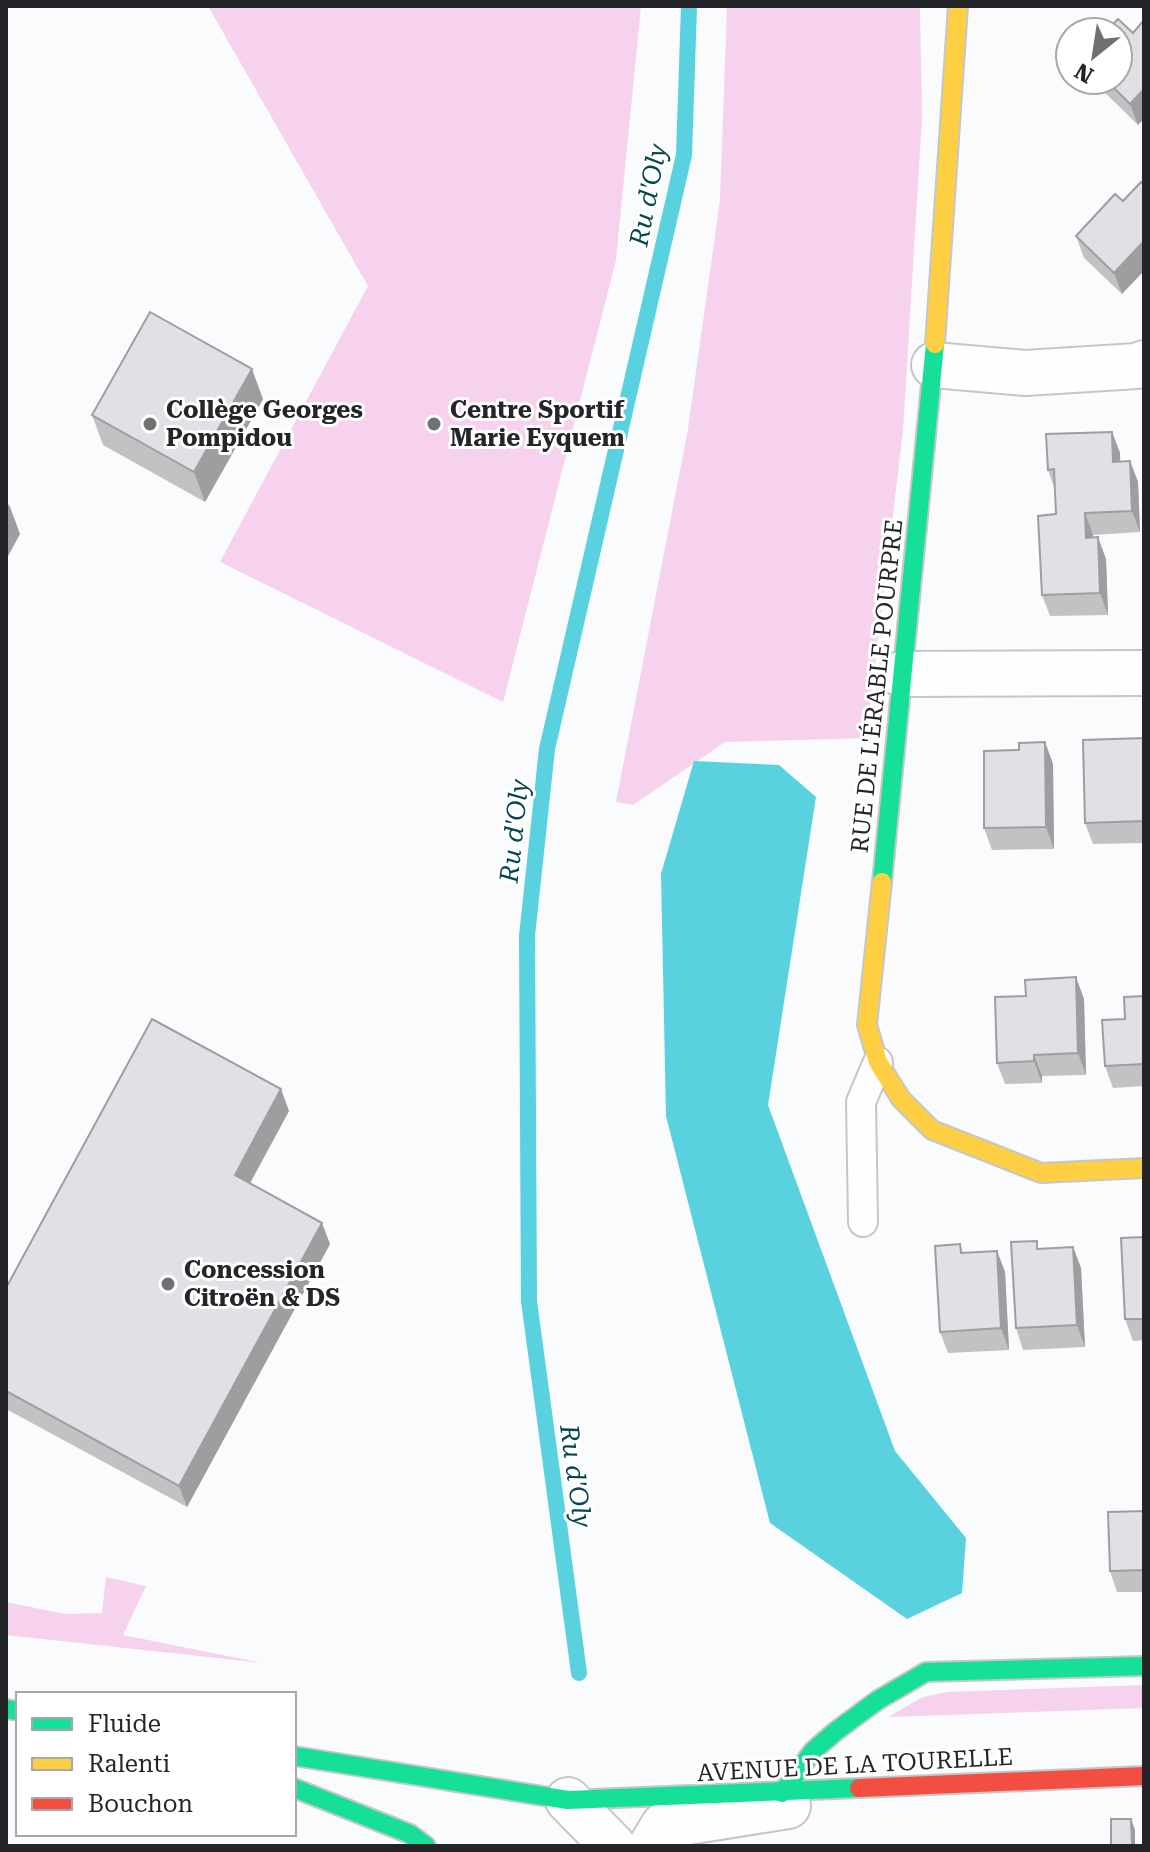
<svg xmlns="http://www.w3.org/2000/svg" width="1150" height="1852" viewBox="0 0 1150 1852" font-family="'Roboto Serif',serif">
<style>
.green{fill:#f6d2ef}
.water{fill:#59d1de}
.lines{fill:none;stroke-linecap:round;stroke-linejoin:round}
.stream{stroke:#59d1de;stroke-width:16}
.lane-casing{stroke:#c5c6c9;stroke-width:32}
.street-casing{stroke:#c5c6c9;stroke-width:48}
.fast-casing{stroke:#c5c6c9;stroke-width:22}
.slow-casing{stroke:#c5c6c9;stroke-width:22}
.jam-casing{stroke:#c5c6c9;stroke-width:22}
.lane{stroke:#fefeff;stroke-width:28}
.street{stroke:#fefeff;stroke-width:44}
.fast{stroke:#16e098;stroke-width:18}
.slow{stroke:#ffcf43;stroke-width:18}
.jam{stroke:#f24e42;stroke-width:18}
.wall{fill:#c0c2c4}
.shaded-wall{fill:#9c9ea0}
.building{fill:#dfe1e4;stroke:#9c9ea0;stroke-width:2}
.poi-dot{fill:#6e7073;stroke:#fff;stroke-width:3}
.labels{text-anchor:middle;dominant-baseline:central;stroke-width:6;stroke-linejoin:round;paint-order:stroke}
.poi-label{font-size:24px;font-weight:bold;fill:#232528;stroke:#fff;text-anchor:start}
.street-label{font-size:24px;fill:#232528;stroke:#fff}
.water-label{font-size:26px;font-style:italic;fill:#04484f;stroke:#fff}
</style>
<rect width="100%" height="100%" fill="#f9fbfd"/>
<g class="green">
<polygon points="208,6 641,6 616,260 503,702 220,562 368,286"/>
<polygon points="727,6 920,6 922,118 903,431 866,738 725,742 633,805 616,802 688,429 720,200"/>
<polygon points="106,1577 146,1586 123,1635 262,1663 6,1635 6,1602 65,1614 102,1613"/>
<polygon points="1144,1685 1144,1708 888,1717 923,1697 948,1692"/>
</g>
<polygon class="water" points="694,761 779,765 816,797 768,1105 895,1451 966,1538 962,1593 907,1619 770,1523 666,1116 661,874"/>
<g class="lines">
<polyline class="stream" points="579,1673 529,1301 527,936 547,749 684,155 689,6"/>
<g class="lane-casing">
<polyline id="lane" points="863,1222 861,1102 878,1062"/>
</g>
<g class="street-casing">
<g id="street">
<polyline points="934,365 1025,373 1137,366 1144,363"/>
<polyline points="901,674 1144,673"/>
<polyline points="568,1800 613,1846"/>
<polyline points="651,1846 663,1826 788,1806"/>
</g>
</g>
<g class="fast-casing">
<g id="fast">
<polyline points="882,882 935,344"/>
<polyline points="6,1709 18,1711"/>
<polyline points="294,1756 568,1800 859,1788"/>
<polyline points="294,1788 410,1834 426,1846"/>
<polyline points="782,1793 813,1751 836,1731 878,1700 926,1672 1144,1666"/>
</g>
</g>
<g class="slow-casing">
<g id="slow">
<polyline points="935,344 958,6"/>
<polyline points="882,882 867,1025 878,1062 901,1099 932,1130 1041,1173 1144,1168"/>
</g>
</g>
<g class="jam-casing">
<polyline id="jam" points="859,1788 1144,1776"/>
</g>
<use href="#lane" class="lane"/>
<use href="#street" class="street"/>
<use href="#fast" class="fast"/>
<use href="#slow" class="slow"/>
<use href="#jam" class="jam"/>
</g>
<g class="wall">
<polygon points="1118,32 1138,125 1092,80 1118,80"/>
<polygon points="1123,201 1122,294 1084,258 1076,236"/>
<polygon points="263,399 205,502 103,445 92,415"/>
<polygon points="1112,432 1120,453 1120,461 1130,461 1138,482 1140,532 1093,535 1093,538 1106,559 1108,615 1050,616 1042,595 1056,514 1055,490 1048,470"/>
<polygon points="1144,738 1144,843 1093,844 1085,823"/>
<polygon points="1045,742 1053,764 1054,849 992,850 984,828 1019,750"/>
<polygon points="1144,996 1144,1086 1113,1088 1105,1066 1125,1019"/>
<polygon points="1084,999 1086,1075 1042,1076 1042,1083 1005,1084 997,1063"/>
<polygon points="289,1111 250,1184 330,1244 187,1507 6,1409 6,1288"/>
<polygon points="1144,1237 1144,1340 1133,1341 1125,1319"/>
<polygon points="960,1244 963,1253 997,1251 1005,1272 1009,1350 948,1353 940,1332"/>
<polygon points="1073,1247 1081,1268 1085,1347 1023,1350 1016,1328 1040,1249"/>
<polygon points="1144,1511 1144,1592 1117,1592 1110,1571"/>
</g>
<g class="shaded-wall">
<polygon points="1144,89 1144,119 1138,125 1130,104"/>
<polygon points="1144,241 1144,271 1122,294 1114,273"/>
<polygon points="252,369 263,399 205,502 194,472"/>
<polygon points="1112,432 1120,453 1121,483 1113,462"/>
<polygon points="1130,461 1138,482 1140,532 1132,511"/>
<polygon points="9,504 20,534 6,560 6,510"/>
<polygon points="1085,513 1093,535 1094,559 1086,538"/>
<polygon points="1098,537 1106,559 1108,615 1100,593"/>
<polygon points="1045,742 1053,764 1054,849 1046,827"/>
<polygon points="1076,977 1084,999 1086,1075 1078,1053"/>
<polygon points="1034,1055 1042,1076 1042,1083 1034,1061"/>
<polygon points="281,1089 289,1111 242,1197 235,1175"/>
<polygon points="322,1223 330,1244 187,1507 179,1486"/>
<polygon points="1073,1247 1081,1268 1085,1347 1077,1325"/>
<polygon points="997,1251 1005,1272 1009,1350 1001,1328"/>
<polygon points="1131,1819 1135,1830 1135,1846 1132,1846"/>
</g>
<g class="building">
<polygon points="1118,19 1133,33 1144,20 1144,89 1130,104 1106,80 1118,80 1118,32 1106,32"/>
<polygon points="1141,182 1144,185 1144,241 1114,273 1076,236 1115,194 1123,201"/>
<polygon points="150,312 252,369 194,472 92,415"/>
<polygon points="1112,432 1113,462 1130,461 1132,511 1085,513 1086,538 1098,537 1100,593 1042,595 1038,516 1056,514 1054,469 1048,470 1046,434"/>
<polygon points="1144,738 1144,821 1085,823 1083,740"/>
<polygon points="1045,742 1046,827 984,828 984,751 1019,750 1019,743"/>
<polygon points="1076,977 1078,1053 1034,1055 1034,1061 997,1063 995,997 1026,996 1025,980"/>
<polygon points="1144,996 1144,1064 1105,1066 1102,1020 1125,1019 1124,997"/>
<polygon points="152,1019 281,1089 235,1175 322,1223 179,1486 6,1391 6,1288"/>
<polygon points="1144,1237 1144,1319 1125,1319 1121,1238"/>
<polygon points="1037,1241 1037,1249 1073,1247 1077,1325 1016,1328 1011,1242"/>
<polygon points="960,1244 961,1253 997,1251 1001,1328 940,1332 935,1246"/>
<polygon points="1144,1511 1144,1570 1110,1571 1108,1512"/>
<polygon points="1111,1819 1131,1819 1132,1846 1111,1846"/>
</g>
<g class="poi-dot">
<circle cx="150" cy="424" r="8"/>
<circle cx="434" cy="424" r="8"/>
<circle cx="168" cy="1284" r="8"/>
</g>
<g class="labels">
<g class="poi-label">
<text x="166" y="410">Collège Georges<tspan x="166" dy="28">Pompidou</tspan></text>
<text x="450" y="410">Centre Sportif<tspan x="450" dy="28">Marie Eyquem</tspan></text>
<text x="184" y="1270">Concession<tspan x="184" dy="28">Citroën &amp; DS</tspan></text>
</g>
<g class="street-label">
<text transform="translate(877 686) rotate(-84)">RUE DE L'ÉRABLE POURPRE</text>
<text transform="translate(855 1765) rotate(-3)">AVENUE DE LA TOURELLE</text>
</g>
<g class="water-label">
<text transform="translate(648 195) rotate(-79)">Ru d'Oly</text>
<text transform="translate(514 831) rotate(-84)">Ru d'Oly</text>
<text transform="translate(576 1476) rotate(82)">Ru d'Oly</text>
</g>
</g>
<rect width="1150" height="1852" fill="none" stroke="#232528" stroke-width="16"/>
<rect x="16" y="1692" width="280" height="144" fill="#ffffff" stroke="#a7a8a9" stroke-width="2"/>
<rect x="32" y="1718" width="40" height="12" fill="#16e098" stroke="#a7a8a9" stroke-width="2"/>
<text x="88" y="1732" font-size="24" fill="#232528">Fluide</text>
<rect x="32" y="1758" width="40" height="12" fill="#ffcf43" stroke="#a7a8a9" stroke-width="2"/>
<text x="88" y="1772" font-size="24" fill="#232528">Ralenti</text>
<rect x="32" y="1798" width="40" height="12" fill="#f24e42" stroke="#a7a8a9" stroke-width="2"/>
<text x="88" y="1812" font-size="24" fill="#232528">Bouchon</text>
<g transform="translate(1094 56) rotate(210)"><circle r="38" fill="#ffffff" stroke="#a7a8a9" stroke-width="2"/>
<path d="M0-6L14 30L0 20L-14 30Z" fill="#6e7073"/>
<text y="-12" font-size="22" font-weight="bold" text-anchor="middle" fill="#232528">N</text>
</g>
</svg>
